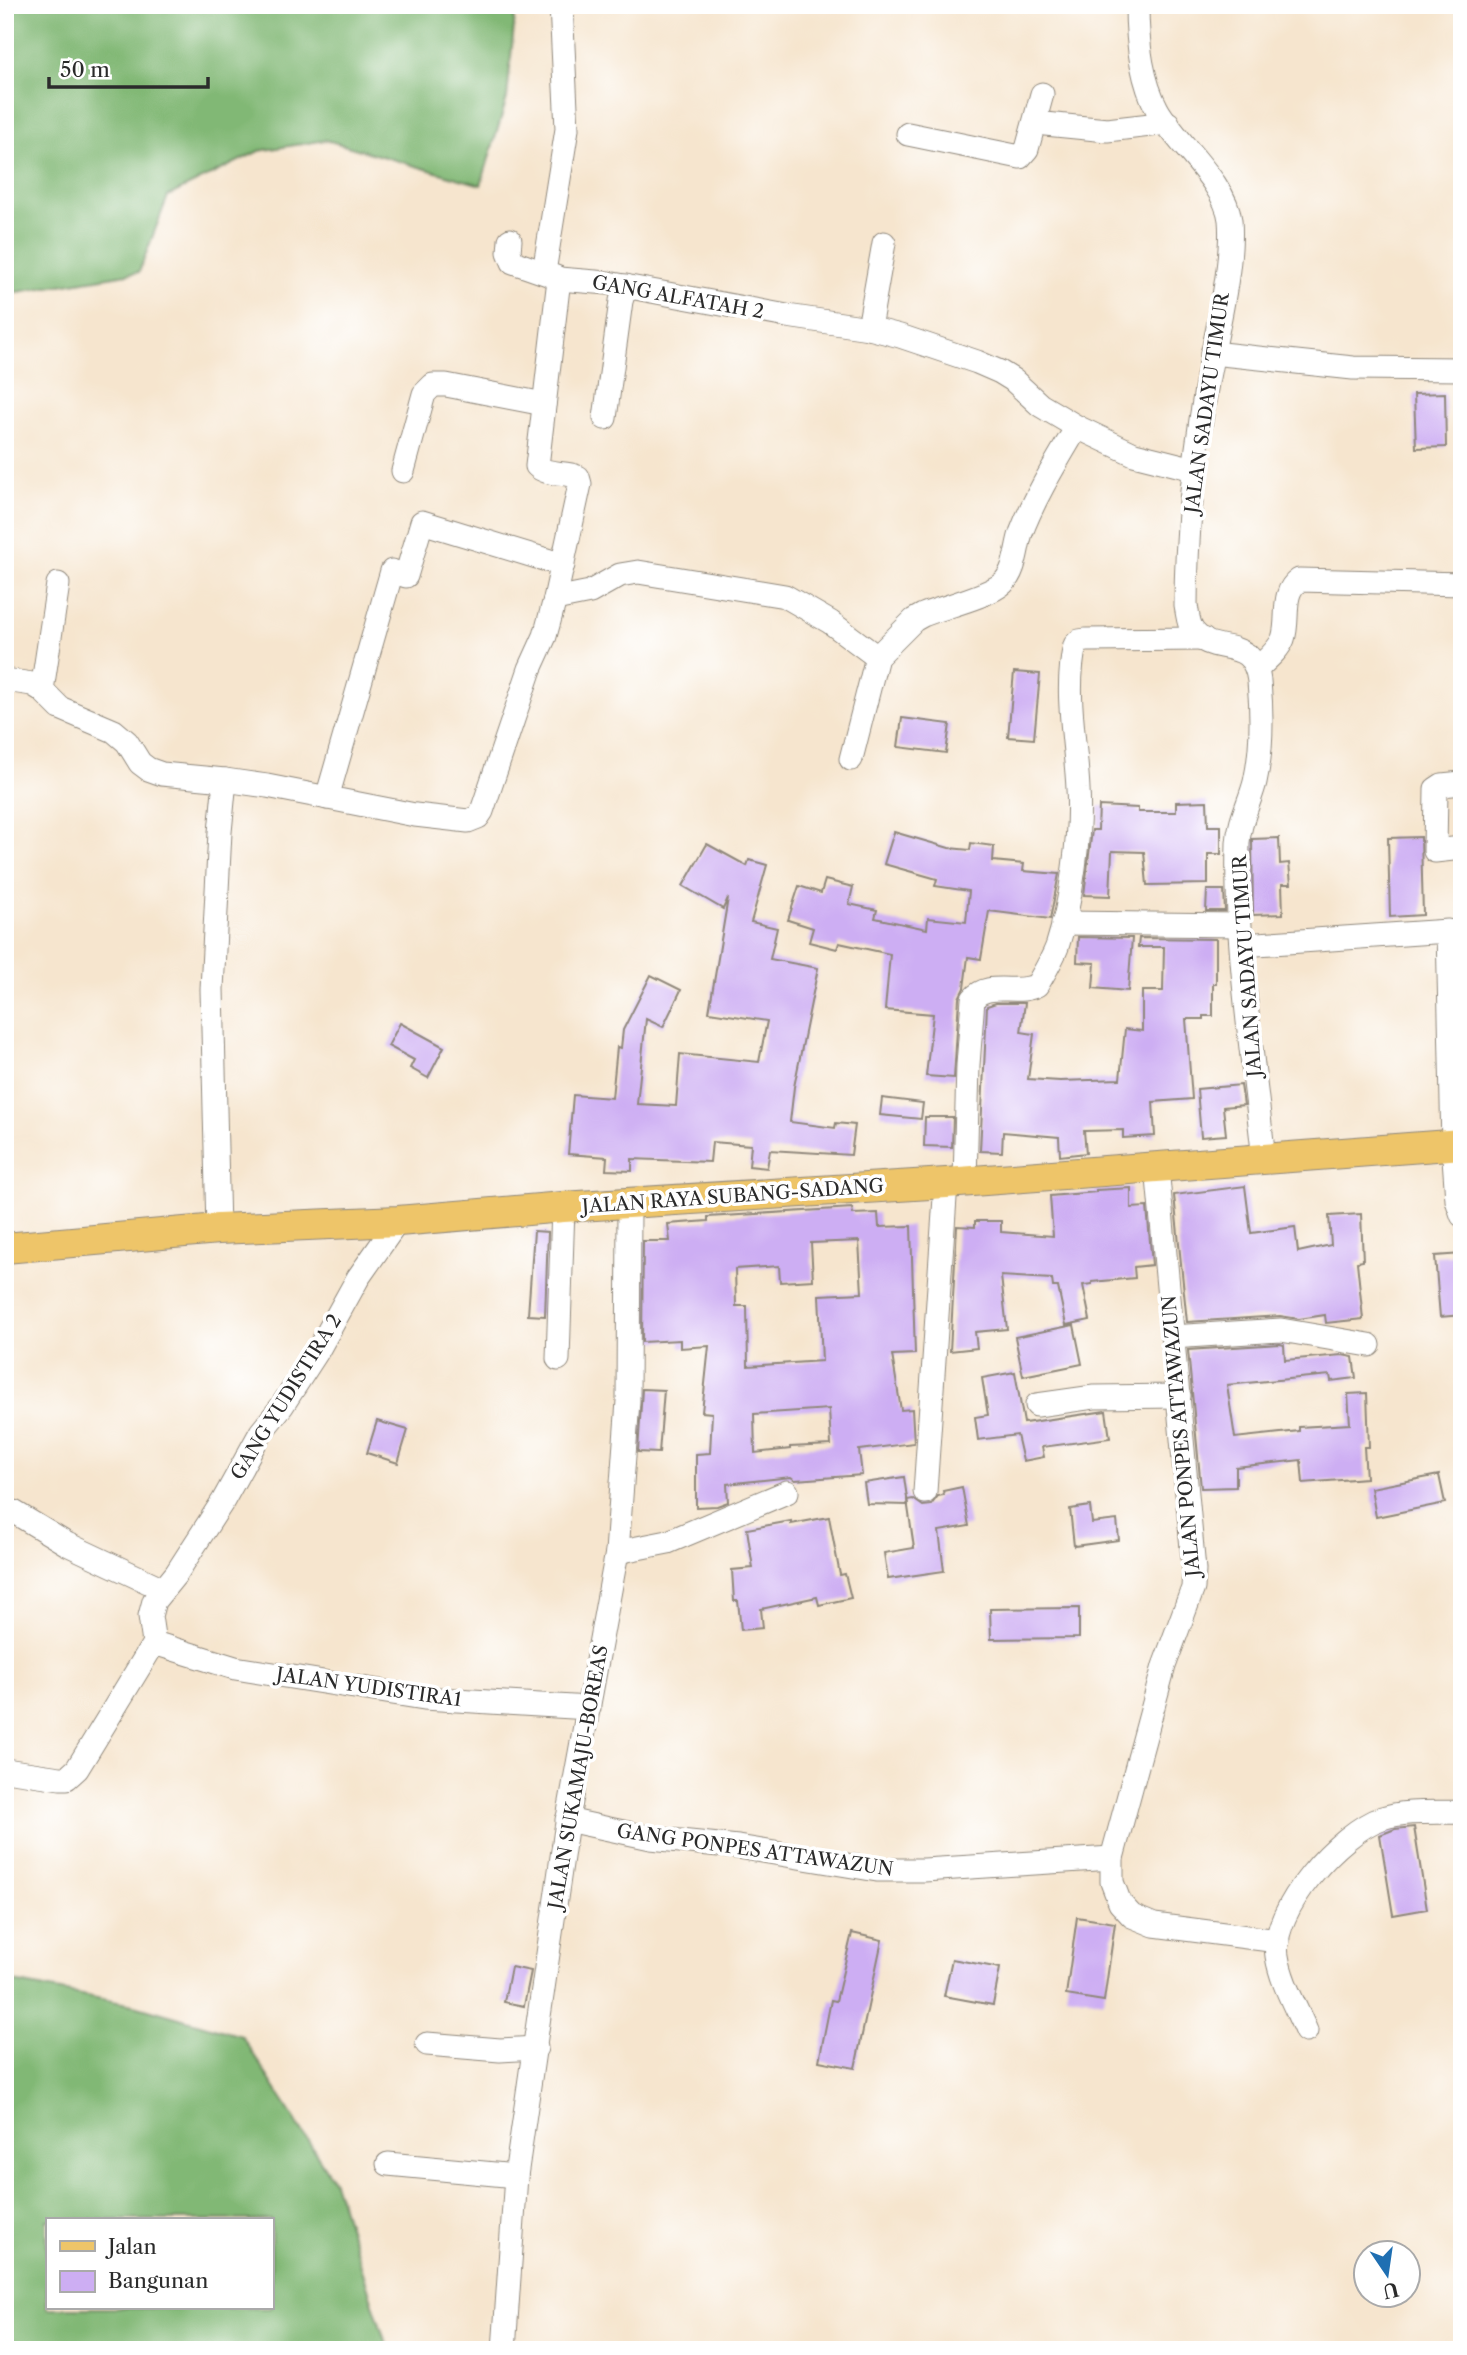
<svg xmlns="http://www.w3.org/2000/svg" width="1467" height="2355" viewBox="0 0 1467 2355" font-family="'Libre Caslon Text',serif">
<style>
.forest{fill:#81b875;stroke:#567250;stroke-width:2;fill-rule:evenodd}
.building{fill:#cdaef3;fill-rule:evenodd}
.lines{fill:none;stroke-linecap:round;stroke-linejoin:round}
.minor-casing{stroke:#90887c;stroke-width:25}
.major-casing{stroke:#90887c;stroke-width:32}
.minor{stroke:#fff;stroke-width:23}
.major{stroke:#eec569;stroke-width:30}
.labels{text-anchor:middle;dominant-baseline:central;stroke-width:7;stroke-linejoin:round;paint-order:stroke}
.street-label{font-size:19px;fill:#2b2b2b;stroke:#fff}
</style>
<rect width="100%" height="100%" fill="#fff"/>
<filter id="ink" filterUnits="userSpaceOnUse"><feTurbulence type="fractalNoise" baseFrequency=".0143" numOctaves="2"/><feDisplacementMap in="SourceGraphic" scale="14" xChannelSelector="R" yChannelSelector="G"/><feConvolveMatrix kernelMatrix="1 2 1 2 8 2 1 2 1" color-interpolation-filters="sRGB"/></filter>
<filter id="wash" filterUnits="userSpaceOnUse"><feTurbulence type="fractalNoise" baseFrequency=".00686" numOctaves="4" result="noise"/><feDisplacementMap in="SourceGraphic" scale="28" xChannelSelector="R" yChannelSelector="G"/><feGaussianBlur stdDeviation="1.57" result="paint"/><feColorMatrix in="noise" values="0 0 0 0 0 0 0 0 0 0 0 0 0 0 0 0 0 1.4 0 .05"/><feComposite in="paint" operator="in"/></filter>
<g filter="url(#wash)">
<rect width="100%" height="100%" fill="#f6e5ce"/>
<g class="forest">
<polygon points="5,5 516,5 507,98 481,185 326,140 259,151 168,196 139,272 5,294"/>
<path d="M5 1978 19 1983 138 2006 242 2036 334 2182 388 2350H5ZM47 2220H271V2308H47Z"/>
</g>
<g id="blocks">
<g class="building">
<polygon points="1445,393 1446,447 1416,448 1414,394"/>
<polygon points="1014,672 1040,674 1034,739 1008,737"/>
<polygon points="902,718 950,724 946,753 898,747"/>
<polygon points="1207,801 1208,826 1221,826 1221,854 1208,854 1208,884 1147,885 1144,852 1112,851 1110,896 1084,895 1092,830 1098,830 1099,806 1138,808 1138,812 1176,812 1176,802"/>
<polygon points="894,832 949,848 970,850 971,843 994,846 993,861 1024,864 1023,871 1059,874 1050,919 989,911 981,959 968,957 964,988 959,998 954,1078 926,1076 933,1014 885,1010 890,954 839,943 837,949 809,942 813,928 788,920 799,886 821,893 825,880 853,887 849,904 877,910 875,918 927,929 928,918 966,922 969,891 935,886 937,879 884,864"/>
<polygon points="1421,837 1423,915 1390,917 1388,838"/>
<polygon points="1279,838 1280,864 1289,863 1291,884 1282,884 1283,914 1253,915 1252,839"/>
<polygon points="707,844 747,866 749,860 767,865 751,922 777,928 770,959 818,968 794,1087 790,1122 835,1128 836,1123 855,1125 851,1155 770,1150 767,1168 749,1166 751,1145 712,1142 710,1162 632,1159 632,1171 606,1170 607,1157 568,1154 573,1095 612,1098 617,1047 621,1048 623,1030 651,975 681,990 663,1027 646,1019 637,1104 676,1106 680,1054 759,1062 767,1021 709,1012 728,898 723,909 683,886"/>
<polygon points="1207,890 1224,890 1225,911 1206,911"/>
<polygon points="1078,937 1132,938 1128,991 1093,988 1095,963 1077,962"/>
<polygon points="1139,938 1216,939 1216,984 1213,984 1213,1016 1203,1016 1203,1019 1186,1019 1192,1099 1153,1102 1155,1136 1123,1138 1123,1130 1084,1131 1086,1153 1060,1156 1059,1137 1003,1132 1002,1152 980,1151 987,1006 996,1003 1025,1003 1021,1032 1034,1034 1028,1079 1060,1081 1120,1079 1125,1029 1142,1031 1142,991 1163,991 1164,947 1138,947"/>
<polygon points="400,1023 444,1047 428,1078 410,1068 414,1060 388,1046"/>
<polygon points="1241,1085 1244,1105 1223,1107 1226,1135 1201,1137 1197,1089"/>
<polygon points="882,1098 923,1103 921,1119 880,1115"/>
<polygon points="925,1117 953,1117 952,1147 924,1146"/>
<polygon points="1245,1186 1251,1233 1295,1227 1298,1252 1331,1245 1329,1216 1361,1214 1363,1261 1357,1262 1363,1319 1326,1323 1325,1315 1299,1319 1280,1316 1187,1322 1174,1195"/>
<polygon points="1131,1188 1131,1208 1147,1207 1152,1265 1134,1267 1135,1278 1092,1282 1092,1284 1083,1285 1090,1320 1066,1325 1058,1287 1053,1287 1052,1279 1001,1276 1007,1329 975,1332 977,1348 950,1351 957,1226 975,1227 975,1221 1001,1221 1001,1232 1053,1236 1050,1196 1096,1192 1096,1190"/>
<path d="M852 1208 853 1214 878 1213 879 1227 911 1226 915 1354 892 1355 901 1410 912 1409 914 1443 859 1450 862 1475 795 1480 791 1477 727 1484 728 1502 717 1506 696 1507V1454L710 1453 712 1413 702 1412 709 1346 680 1348V1340L642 1342 643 1241H670L668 1224 708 1221V1217ZM859 1241 862 1293 819 1295 822 1361 748 1366 747 1306H736L735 1269 779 1266 780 1282 813 1280 811 1243ZM829 1409 831 1445 790 1447V1449L755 1453 754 1414Z"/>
<polygon points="534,1231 548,1232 545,1316 528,1315"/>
<polygon points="1462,1254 1462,1315 1440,1317 1435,1256"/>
<polygon points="1074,1325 1082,1364 1023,1376 1015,1337"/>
<polygon points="1280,1344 1284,1345 1285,1360 1342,1355 1353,1357 1356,1378 1331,1381 1330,1375 1227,1385 1235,1438 1299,1431 1299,1427 1350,1424 1348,1394 1367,1393 1369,1447 1364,1447 1366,1478 1303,1483 1301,1460 1236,1467 1236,1487 1201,1488 1188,1350"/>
<polygon points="1015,1372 1024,1423 1106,1411 1110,1438 1042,1447 1044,1457 1023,1461 1017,1435 978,1440 975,1417 988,1415 982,1378"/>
<polygon points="642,1389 664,1390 659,1453 638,1452"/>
<polygon points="377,1421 408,1430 398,1463 367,1453"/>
<polygon points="1439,1475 1445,1503 1376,1517 1371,1488"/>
<polygon points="904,1477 908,1505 867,1504 864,1483"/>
<polygon points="962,1487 969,1526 939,1531 944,1571 888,1579 884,1553 914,1548 907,1500 913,1499 923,1506 931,1505 938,1496 944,1495 943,1491"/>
<polygon points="1090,1506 1092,1523 1117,1520 1119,1540 1074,1546 1070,1509"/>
<polygon points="829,1517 840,1575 845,1574 851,1598 819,1605 817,1597 761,1609 763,1628 741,1630 738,1601 734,1601 732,1570 753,1568 747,1529 791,1521 791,1524"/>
<polygon points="1079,1608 1079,1638 991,1639 990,1609"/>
<polygon points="1414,1827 1427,1909 1393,1915 1380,1835 1395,1829"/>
<polygon points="1077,1917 1115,1923 1104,2001 1066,1995"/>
<polygon points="852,1933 882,1940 855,2068 819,2061 831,2000 836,2001"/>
<polygon points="952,1959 1000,1968 993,2005 944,1996"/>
<polygon points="511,1967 531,1971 524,2006 504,2002"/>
</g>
</g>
</g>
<g filter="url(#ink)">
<use href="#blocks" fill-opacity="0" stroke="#90887c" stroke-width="2"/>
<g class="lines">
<g class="minor-casing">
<g id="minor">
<path d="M1137 5C1137 39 1141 79 1157 109 1175 142 1226 183 1230 220 1234 266 1215 337 1207 383 1194 457 1186 532 1186 606 1188 615 1188 624 1193 631 1213 658 1253 633 1259 681 1262 713 1262 751 1255 782 1250 802 1239 821 1238 843 1235 945 1253 1057 1264 1160"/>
<polyline points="1035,123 1107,130 1168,123"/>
<polyline points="908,134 1020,157 1027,149 1042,94"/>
<polyline points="510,240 509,252 513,262 556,277"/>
<polyline points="544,272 567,129 561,5"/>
<polyline points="869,328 884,243"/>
<polyline points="1212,353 1353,368 1462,369"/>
<polyline points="605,418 621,301 626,286"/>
<polyline points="403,471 424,394 433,385 446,385 544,404"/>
<polyline points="555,599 590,592 620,575 638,572 785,596 830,622 877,657"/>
<path d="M1257 669C1266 660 1278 651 1283 639 1290 619 1280 593 1299 580L1462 584"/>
<polyline points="5,680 32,684 42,690 60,708 114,731 127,742 140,763 148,769 162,774 225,780"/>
<polyline points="42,690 58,584"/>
<path d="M851 759 877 657 914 620 923 615C943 607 989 596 1003 583 1016 571 1016 548 1021 533 1035 496 1057 461 1077 427"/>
<polyline points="1462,783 1442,785 1436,789 1435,851 1462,848"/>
<polyline points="327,798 392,571 406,576 422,522 563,565"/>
<polyline points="1063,923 1240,925"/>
<polyline points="1242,945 1448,931 1453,1144 1457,1200 1462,1215"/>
<polyline points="1157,1167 1194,1570 1193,1588 1164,1666 1112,1858 1112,1882 1120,1903 1132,1916 1154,1925 1278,1941"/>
<path d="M965 1181 968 1065 973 999C988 980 1018 996 1037 985 1044 973 1052 960 1057 947 1071 904 1081 834 1078 789 1076 742 1064 692 1075 645L1079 641 1086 640 1203 639"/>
<path d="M218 1229 212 989 220 832 225 780 267 786 415 815 468 821 478 817 482 811 530 669 545 636 555 599 580 484 578 477C565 471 547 476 537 466L559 279 608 283 787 316 869 328 900 336 977 362 1000 372 1013 380 1040 405 1077 427 1134 454 1194 469"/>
<polyline points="1172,1337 1281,1330 1369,1345"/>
<polyline points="558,1359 563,1207"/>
<polyline points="1037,1405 1094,1397 1179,1396"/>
<polyline points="925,1492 946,1183"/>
<polyline points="5,1511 14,1512 67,1544 163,1589"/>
<polyline points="617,1552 668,1542 787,1492"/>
<polyline points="154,1643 235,1668 424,1698 589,1708"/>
<polyline points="5,1770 60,1778 67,1778 77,1769 154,1643 150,1616 154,1601 176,1574 223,1501 261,1432 282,1406 317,1352 358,1278 398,1221"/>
<polyline points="567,1820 651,1838 738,1847 877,1870 924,1870 1112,1858"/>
<path d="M1306 2031C1296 2007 1281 1982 1277 1956 1270 1910 1340 1832 1382 1818 1407 1810 1436 1813 1462 1812"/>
<polyline points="427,2044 500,2050 536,2048"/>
<polyline points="388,2164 516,2176"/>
<polyline points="504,2350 516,2176 566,1829 617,1552 628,1401 629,1203"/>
</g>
</g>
<g class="major-casing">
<polyline id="major" points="5,1248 218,1229 398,1221 563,1207 946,1183 1462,1144"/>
</g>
<use href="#minor" class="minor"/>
<use href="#major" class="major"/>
</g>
</g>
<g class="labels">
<g class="street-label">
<text transform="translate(678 297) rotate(10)">GANG ALFATAH 2</text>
<text transform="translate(1207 403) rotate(-82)">JALAN SADAYU TIMUR</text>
<text transform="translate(1247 966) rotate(-94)">JALAN SADAYU TIMUR</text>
<text transform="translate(733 1196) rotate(-4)">JALAN RAYA SUBANG-SADANG</text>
<text transform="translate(286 1397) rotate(-58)">GANG YUDISTIRA 2</text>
<text transform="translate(1181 1436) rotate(-95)">JALAN PONPES ATTAWAZUN</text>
<text transform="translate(369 1687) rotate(8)">JALAN YUDISTIRA1</text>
<text transform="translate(578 1777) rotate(-80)">JALAN SUKAMAJU-BOREAS</text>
<text transform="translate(755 1850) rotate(8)">GANG PONPES ATTAWAZUN</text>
</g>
</g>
<rect width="1467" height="2355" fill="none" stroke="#fff" stroke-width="28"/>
<rect x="46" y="2218" width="228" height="91" fill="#ffffff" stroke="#aaaaaa" stroke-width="2"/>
<rect x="60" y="2241" width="35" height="10" fill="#eec569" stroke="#aaaaaa" stroke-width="2"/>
<text x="108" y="2254" font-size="21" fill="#2b2b2b">Jalan</text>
<rect x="60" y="2271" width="35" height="21" fill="#cdaef3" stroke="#aaaaaa" stroke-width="2"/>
<text x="108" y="2288" font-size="21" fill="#2b2b2b">Bangunan</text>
<g transform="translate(1387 2274) rotate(167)"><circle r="33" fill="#ffffff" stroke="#aaaaaa" stroke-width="2"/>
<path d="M0-5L12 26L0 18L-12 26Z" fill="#1f6fb2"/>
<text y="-10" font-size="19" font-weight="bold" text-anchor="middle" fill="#2b2b2b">U</text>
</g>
<path d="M49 77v10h159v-10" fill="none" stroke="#2b2b2b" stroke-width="3.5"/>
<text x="60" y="77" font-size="21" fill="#2b2b2b" stroke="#ffffff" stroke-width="5" paint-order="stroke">50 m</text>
</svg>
